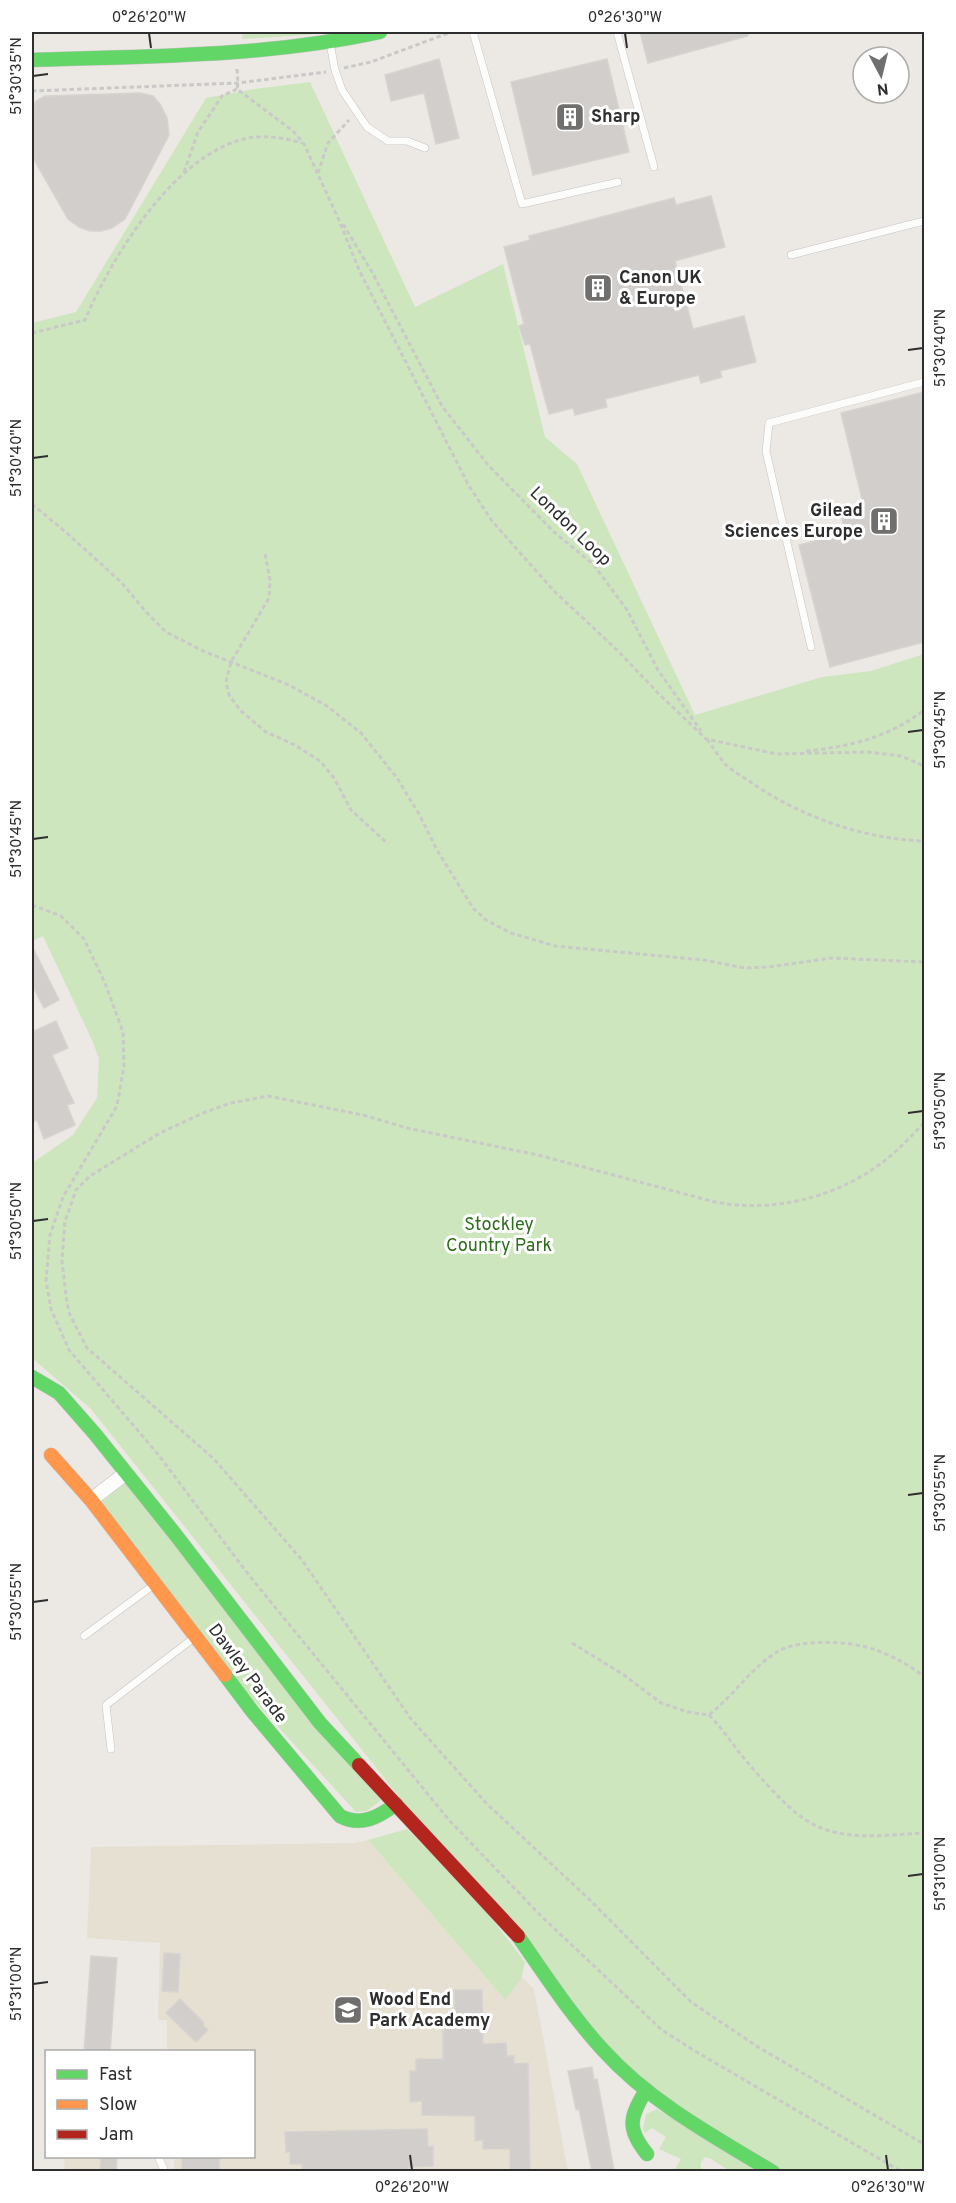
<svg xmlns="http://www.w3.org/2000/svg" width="956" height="2203" viewBox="0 0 956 2203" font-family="Overpass,sans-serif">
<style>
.education{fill:#e6e0d3}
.green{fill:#cee6be}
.building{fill:#d1cecb;stroke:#d7d4d0;stroke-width:1.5}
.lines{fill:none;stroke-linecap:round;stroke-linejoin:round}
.lane-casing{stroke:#c5c4c5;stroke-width:8}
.street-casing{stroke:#c5c4c5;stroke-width:15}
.fast-casing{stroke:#c5c4c5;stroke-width:15}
.slow-casing{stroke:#c5c4c5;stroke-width:15}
.jam-casing{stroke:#c5c4c5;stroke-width:15}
.path{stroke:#c9c9c8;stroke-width:3;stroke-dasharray:4.5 3;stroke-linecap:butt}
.lane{stroke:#fcfcfb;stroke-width:7}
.street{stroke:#fcfcfb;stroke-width:14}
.fast{stroke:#63d668;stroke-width:14}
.slow{stroke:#ff974d;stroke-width:14}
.jam{stroke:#b3261e;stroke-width:14}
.ticks{fill:none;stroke:#2e2e2e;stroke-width:2}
.labels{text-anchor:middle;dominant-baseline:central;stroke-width:6;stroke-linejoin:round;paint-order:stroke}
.poi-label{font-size:18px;font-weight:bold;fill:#2e2e2e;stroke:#fff;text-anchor:start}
.street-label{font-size:18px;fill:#2e2e2e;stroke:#fff}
.park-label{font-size:18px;fill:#2c6e1b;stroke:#fff}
.neatline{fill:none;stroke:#2e2e2e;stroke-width:2}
.ticks-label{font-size:15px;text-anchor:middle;fill:#2e2e2e}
</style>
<rect width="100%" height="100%" fill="#ece8e4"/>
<g class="education">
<polygon points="368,1840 504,1999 522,1977 534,1989 568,2171 174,2171 175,2157 254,2156 254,2052 167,2051 167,2020 158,2020 160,1943 87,1938 91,1847 354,1843"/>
<polygon points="65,2157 109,2157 108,2171 64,2172"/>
</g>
<g class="green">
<polygon points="243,32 324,32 308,35 242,39"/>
<polygon points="310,82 415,307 503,264 545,437 577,464 695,715 822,677 871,671 924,654 924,2171 773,2171 646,2090 405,1804 91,1409 32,1358 32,1163 73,1135 97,1098 99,1059 92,1040 43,936 32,941 32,323 76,312 206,98 254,89"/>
<polygon points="126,1473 381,1800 367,1811 356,1812 196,1637 91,1500"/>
<polygon points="407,1829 479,1902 525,1962 521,1979 505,2000 368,1840"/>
<polygon points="657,2109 759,2171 730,2171 711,2159 705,2157 701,2162 701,2171 674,2171 681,2159 659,2149 666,2137 652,2128 645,2133 643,2129 646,2114"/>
</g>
<g class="building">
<polygon points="640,32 748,32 748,36 648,63"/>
<polygon points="439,59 459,138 436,144 424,93 391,101 385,75"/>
<polygon points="607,59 629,152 533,175 511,82"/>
<polygon points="140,93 153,96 160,104 167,118 169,135 125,219 112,228 101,231 90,231 79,227 68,219 32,156 32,107 36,101 45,96"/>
<polygon points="711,196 725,247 675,261 693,329 744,316 756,362 720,371 722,377 701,383 699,375 605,399 607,407 575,415 573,408 549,414 530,344 525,345 519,326 524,324 504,247 530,240 529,236 674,198 676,205"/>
<polygon points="924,392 924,642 830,667 799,545 846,533 839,508 863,503 841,413"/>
<polygon points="32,946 59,1000 44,1008 32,985"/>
<polygon points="56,1021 68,1048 52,1055 74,1103 67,1105 75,1125 44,1139 37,1120 32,1122 32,1032"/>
<polygon points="164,1953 180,1954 178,1992 162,1991"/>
<polygon points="91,1956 117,1958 110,2052 84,2052"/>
<polygon points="454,1990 482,1990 483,2044 506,2043 507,2056 514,2056 514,2064 528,2063 530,2172 510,2172 510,2149 483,2149 483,2140 475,2141 475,2116 422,2115 422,2101 410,2102 410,2071 416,2071 416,2059 443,2059 443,2029 455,2028"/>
<polygon points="180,1999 204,2023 203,2025 208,2030 196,2042 166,2013"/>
<polygon points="592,2067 594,2080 597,2079 614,2170 607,2172 592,2172 579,2109 576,2110 568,2071"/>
<polygon points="427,2129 428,2147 433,2146 433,2166 408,2167 408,2172 302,2172 302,2164 290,2164 290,2152 286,2152 285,2132"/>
<polygon points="101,2157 117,2157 116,2172 100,2172"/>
<polygon points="182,2157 219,2157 220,2172 182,2172"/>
</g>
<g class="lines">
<g class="lane-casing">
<g id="lane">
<polyline points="473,32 522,204 618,182"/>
<polyline points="617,32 654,167"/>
<polyline points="330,43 335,70 342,90 367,127 388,141 407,141 425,148"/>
<polyline points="791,255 924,221"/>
<polyline points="811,647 766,451 769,423 924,382"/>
<polyline points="84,1636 155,1584"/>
<polyline points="111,1749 106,1705 195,1637"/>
<polyline points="158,2156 165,2172"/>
</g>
</g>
<g class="street-casing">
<polyline id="street" points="91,1500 126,1473"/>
</g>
<g class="fast-casing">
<g id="fast">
<path d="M32 60C149 56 265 57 380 32"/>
<polyline points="32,1377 59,1393 95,1434 175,1534 320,1723 359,1765"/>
<path d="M225 1675 252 1711 340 1816C361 1827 379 1817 396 1804"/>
<path d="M518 1936C545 1975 571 2015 603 2050 650 2102 713 2136 773 2172"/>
<path d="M646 2090C630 2117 626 2128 647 2154"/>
</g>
</g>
<g class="slow-casing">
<polyline id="slow" points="51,1455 91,1500 225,1675"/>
</g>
<g class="jam-casing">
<polyline id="jam" points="359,1765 518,1936"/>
</g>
<g class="path">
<polyline points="344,68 371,62 451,32"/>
<polyline points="237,69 238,83 237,89 293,131 304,144 338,218 360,272 469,486 492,521 553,590 617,650 660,695 706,739 777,754 868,752 901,756 924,766"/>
<polyline points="32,91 238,83 326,72"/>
<polyline points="184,172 198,132 222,96 237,89"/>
<polyline points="318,173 328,143 349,120"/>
<polyline points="343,224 372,272 442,406 488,465 554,532 593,564 627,610 658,670 701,731"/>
<path d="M32 333 85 320C112 256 175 153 248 138 267 135 285 138 302 143"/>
<polyline points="32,504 68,534 121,582 146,612 166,632 203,651 289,685 327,706 361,733 397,778 419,814 437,850 473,908 486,920 511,933 555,946 704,960 745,968 769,967 831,958 924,962"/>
<polyline points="265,554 270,580 269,598 231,662 226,682 229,695 241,711 266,732 295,745 320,761 334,778 351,810 388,844"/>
<path d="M707 739C713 748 719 757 726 765 733 771 741 776 749 781 799 816 862 839 924 841"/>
<path d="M806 751C849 747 890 737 924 710"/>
<polyline points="32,905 61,916 84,939 105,983 123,1032 124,1066 117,1106 63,1197 50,1235 46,1281 51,1309 69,1350 157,1453 248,1574 449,1820 541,1916 662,2030 695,2051 902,2172"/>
<path d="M924 1123C915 1132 905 1143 895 1152 847 1195 778 1214 715 1202L538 1155 407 1128 363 1115 268 1096 231 1103 203 1113 160 1133 90 1176 76 1190 65 1221 62 1261 67 1303 70 1315 87 1348 214 1459 302 1560 411 1719 487 1804 589 1899 691 2002 758 2047 924 2144"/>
<path d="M572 1643 624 1675 661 1703 688 1712 709 1715C733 1696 751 1668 777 1652 799 1638 852 1641 876 1650 894 1657 910 1665 924 1677"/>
<path d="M709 1715C724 1730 734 1747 747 1762 762 1779 785 1806 803 1818 837 1843 885 1835 924 1833"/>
</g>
<use href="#lane" class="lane"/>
<use href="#street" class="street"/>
<use href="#fast" class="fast"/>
<use href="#slow" class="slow"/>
<use href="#jam" class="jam"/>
</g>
<path class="ticks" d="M149 33 151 48M625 33 627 48M33 76 48 74M908 350 923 348M33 458 48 456M908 732 923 730M33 839 48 837M908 1113 923 1111M33 1221 48 1219M908 1495 923 1493M33 1602 48 1600M908 1876 923 1874M33 1984 48 1982M410 2155 412 2170M886 2155 888 2170"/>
<defs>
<g id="building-square" transform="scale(1.5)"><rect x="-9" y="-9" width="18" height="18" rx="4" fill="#706f6e" stroke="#fff"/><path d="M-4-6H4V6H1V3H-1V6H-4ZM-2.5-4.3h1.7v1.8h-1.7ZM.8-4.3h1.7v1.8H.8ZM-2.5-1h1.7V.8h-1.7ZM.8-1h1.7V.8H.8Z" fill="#fff"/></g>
<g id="school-square" transform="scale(1.5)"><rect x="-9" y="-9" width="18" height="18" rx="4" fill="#706f6e" stroke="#fff"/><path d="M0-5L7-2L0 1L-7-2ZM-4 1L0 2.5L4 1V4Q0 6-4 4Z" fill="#fff"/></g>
</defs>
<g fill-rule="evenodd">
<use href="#building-square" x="570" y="117"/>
<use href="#building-square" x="598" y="288"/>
<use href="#building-square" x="884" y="521"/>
<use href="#school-square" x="348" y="2010"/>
</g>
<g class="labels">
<g class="poi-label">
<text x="591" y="117">Sharp</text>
<text x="619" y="278">Canon UK<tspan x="619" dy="21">&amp; Europe</tspan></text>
<text x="863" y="511" text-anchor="end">Gilead<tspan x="863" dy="21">Sciences Europe</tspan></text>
<text x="369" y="2000">Wood End<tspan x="369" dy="21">Park Academy</tspan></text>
</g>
<g class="street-label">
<text transform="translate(570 527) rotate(44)">London Loop</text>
<text transform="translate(247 1674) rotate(53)">Dawley Parade</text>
</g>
<g class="park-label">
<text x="499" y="1225">Stockley<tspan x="499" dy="21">Country Park</tspan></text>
</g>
</g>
<rect width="956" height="2203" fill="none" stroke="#ffffff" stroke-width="66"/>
<rect x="45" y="2050" width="210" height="108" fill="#ffffff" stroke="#ababab" stroke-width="1.5"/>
<rect x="57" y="2070" width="30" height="9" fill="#63d668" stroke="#ababab" stroke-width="1.5"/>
<text x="99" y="2080" font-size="18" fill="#2e2e2e">Fast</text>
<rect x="57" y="2100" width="30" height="9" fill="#ff974d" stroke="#ababab" stroke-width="1.5"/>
<text x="99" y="2110" font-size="18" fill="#2e2e2e">Slow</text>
<rect x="57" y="2130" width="30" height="9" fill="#b3261e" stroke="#ababab" stroke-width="1.5"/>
<text x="99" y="2140" font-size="18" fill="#2e2e2e">Jam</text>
<g transform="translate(881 75) rotate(173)"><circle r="28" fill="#ffffff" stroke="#ababab" stroke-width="1.5"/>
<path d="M0-4.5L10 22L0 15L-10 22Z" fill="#706f6e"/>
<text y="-9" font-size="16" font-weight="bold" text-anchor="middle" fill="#2e2e2e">N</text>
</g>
<rect x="33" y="33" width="890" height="2137" class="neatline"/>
<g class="ticks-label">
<text x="149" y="22">0°26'20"W</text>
<text x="625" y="22">0°26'30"W</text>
<text transform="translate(16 76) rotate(-90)" y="5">51°30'35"N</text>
<text transform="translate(940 348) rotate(-90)" y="5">51°30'40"N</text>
<text transform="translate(16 458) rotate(-90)" y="5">51°30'40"N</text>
<text transform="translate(940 730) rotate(-90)" y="5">51°30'45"N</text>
<text transform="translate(16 839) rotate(-90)" y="5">51°30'45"N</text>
<text transform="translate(940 1111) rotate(-90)" y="5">51°30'50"N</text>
<text transform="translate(16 1221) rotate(-90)" y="5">51°30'50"N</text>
<text transform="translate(940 1493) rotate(-90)" y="5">51°30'55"N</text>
<text transform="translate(16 1602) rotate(-90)" y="5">51°30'55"N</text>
<text transform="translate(940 1874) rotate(-90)" y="5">51°31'00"N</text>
<text transform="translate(16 1984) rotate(-90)" y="5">51°31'00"N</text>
<text x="412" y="2192">0°26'20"W</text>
<text x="888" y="2192">0°26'30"W</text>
</g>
</svg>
